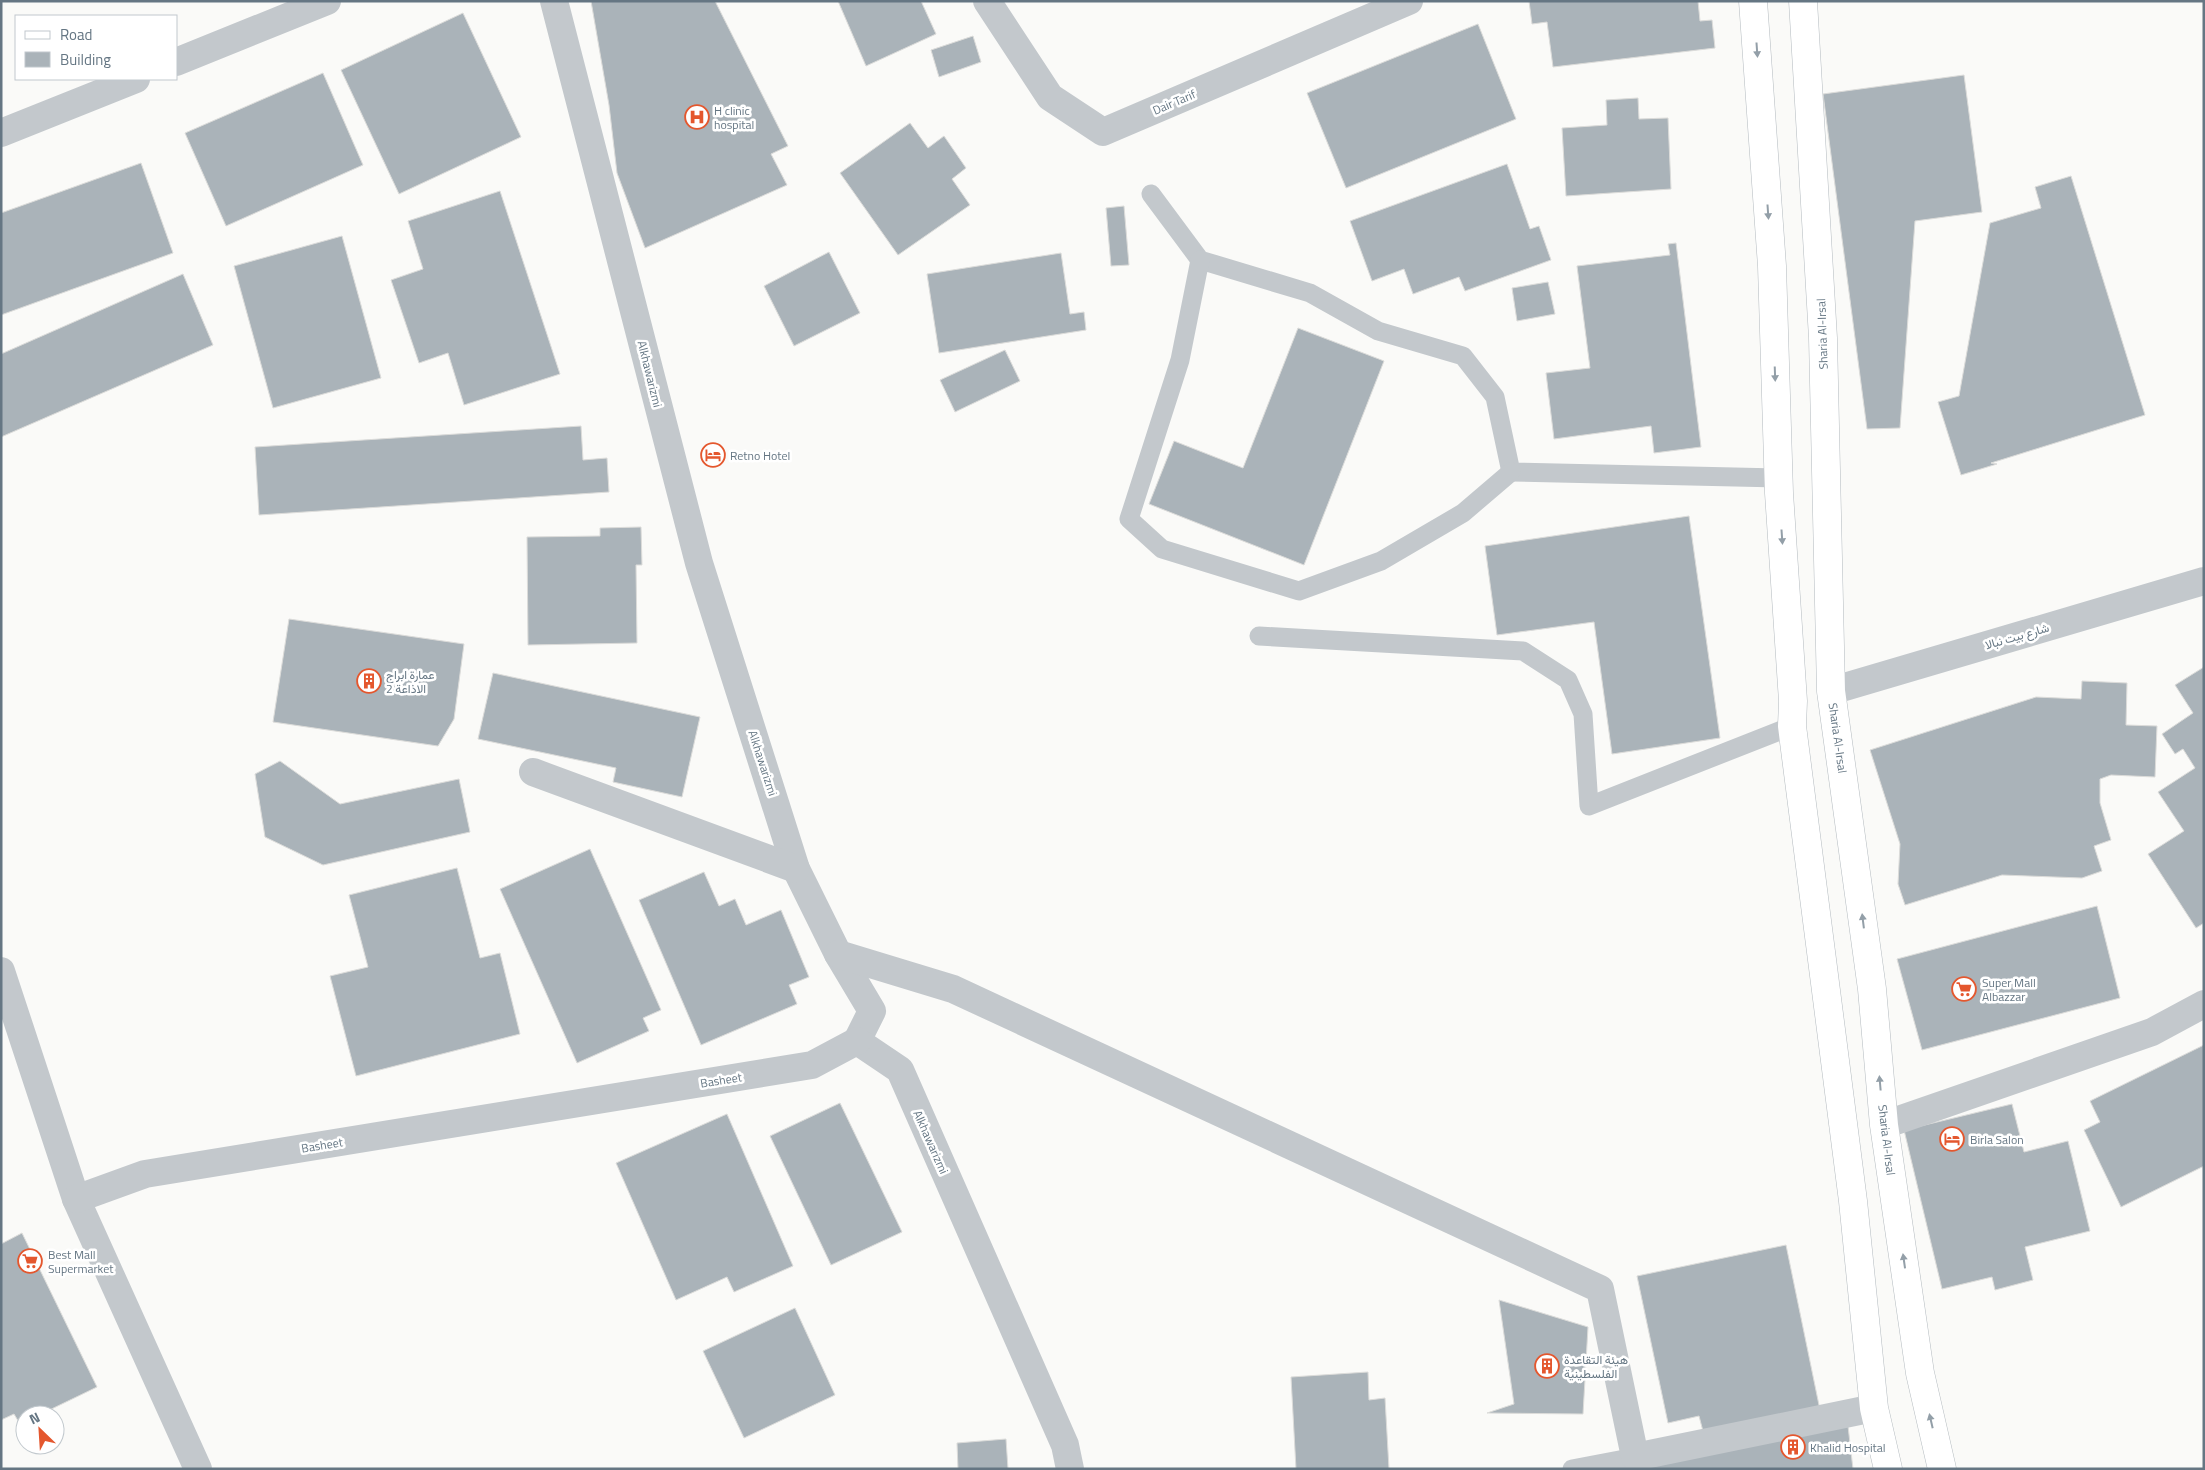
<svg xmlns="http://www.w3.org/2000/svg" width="2205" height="1470" viewBox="0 0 2205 1470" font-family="'Titillium Web',Vazirmatn,sans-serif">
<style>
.building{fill:#aab3b9;stroke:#dcdcda}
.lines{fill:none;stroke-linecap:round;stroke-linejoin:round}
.secondary-casing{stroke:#b3babf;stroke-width:29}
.service{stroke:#c3c8cc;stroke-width:19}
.minor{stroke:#c3c8cc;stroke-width:28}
.secondary{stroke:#fff;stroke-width:28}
.oneway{fill:#939fa8}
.labels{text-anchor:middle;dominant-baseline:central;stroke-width:5;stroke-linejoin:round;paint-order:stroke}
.street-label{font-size:12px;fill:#657683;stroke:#fff}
.poi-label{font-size:12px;fill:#657683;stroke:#fff;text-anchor:start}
</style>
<rect width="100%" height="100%" fill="#fafaf8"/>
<g class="building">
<polygon points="591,1 715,1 788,146 771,154 787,185 645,248 617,173 609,105"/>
<polygon points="838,1 921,1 936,34 866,66"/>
<polygon points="1529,1 1698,1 1700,21 1712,20 1715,48 1553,67 1547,22 1532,24"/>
<polygon points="463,13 521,137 399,194 341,70"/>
<polygon points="1478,24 1516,119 1346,188 1307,93"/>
<polygon points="973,36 981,62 939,77 931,50"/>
<polygon points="323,73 363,165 226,226 185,133"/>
<polygon points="1964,75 1982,212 1915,221 1900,428 1867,429 1823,94"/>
<polygon points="1638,98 1639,119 1668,118 1671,189 1566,196 1562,128 1607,125 1606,100"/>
<polygon points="910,123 928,148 944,136 966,168 952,179 970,205 898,255 840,173"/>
<polygon points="141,163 173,253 1,315 1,213"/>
<polygon points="1507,164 1530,229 1539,226 1551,260 1465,291 1459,277 1413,294 1404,269 1372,281 1350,221"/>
<polygon points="2071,176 2145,415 1991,463 1997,464 1961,475 1938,402 1959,396 1990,223 2041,208 2035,187"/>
<polygon points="500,191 560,374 464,405 448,353 419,363 391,280 423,269 408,221"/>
<polygon points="1124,206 1129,265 1111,266 1106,208"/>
<polygon points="342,236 381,378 273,408 234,266"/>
<polygon points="1676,243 1701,447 1654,453 1651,426 1554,439 1546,373 1590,368 1577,266 1670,255 1668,244"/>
<polygon points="829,252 860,313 794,346 764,286"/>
<polygon points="1061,253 1070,314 1084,312 1086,330 939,353 927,274"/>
<polygon points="183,274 213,345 1,437 1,354"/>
<polygon points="1548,282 1555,314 1517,321 1512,288"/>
<polygon points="1298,328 1384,361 1304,565 1149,504 1174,441 1243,468"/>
<polygon points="1005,350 1020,381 955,412 940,380"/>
<polygon points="581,426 583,460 607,458 609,492 259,515 255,447"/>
<polygon points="1689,516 1720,738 1612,754 1594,622 1497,635 1485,546"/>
<polygon points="641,527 642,565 636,565 637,643 528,645 527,537 600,536 600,528"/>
<polygon points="289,619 464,644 454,719 438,746 273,722"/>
<polygon points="2204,667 2204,923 2196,928 2148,854 2184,831 2158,792 2195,768 2183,749 2175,754 2162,734 2193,713 2175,685"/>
<polygon points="493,673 700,717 682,797 613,782 616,768 478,739"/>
<polygon points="2082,681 2127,683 2126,725 2157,726 2155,777 2111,775 2100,779 2100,803 2111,840 2094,846 2102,871 2082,878 2002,875 1905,905 1898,884 1900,844 1870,750 2036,697 2081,699"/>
<polygon points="280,761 340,804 459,779 470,832 323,865 265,837 255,774"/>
<polygon points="590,849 661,1010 643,1018 649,1031 577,1063 500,889"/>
<polygon points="457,868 480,958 500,953 520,1034 356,1076 330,976 368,967 349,895"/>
<polygon points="704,872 719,906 735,899 746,925 781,910 809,977 789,985 797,1004 701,1045 639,900"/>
<polygon points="2097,906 2120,998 1922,1050 1897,959"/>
<polygon points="2204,1045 2204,1166 2121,1207 2084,1130 2100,1122 2090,1101"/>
<polygon points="840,1103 902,1232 831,1265 770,1136"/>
<polygon points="2012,1104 2024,1152 2068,1141 2090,1231 2025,1247 2033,1280 1995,1290 1992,1277 1942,1289 1904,1130"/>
<polygon points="727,1114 793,1266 734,1292 727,1277 676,1300 616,1163"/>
<polygon points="22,1233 97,1387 39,1415 25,1415 25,1422 20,1424 14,1414 1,1420 1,1244"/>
<polygon points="1786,1245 1820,1410 1704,1435 1699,1416 1668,1423 1637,1276"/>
<polygon points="1499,1300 1588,1327 1583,1414 1487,1413 1514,1404"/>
<polygon points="795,1308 835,1395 744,1438 703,1351"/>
<polygon points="1368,1372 1369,1400 1385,1398 1389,1469 1296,1469 1291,1377"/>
<polygon points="1848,1426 1853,1469 1625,1469"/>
<polygon points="1006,1439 1008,1469 958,1469 957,1443"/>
</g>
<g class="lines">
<g class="secondary-casing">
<g id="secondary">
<polyline points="1753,1 1772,266 1779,493 1793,701 1792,726 1853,1201 1874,1408 1888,1469"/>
<polyline points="1803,1 1823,338 1831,691 1872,989 1884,1125 1920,1373 1942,1469"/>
</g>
</g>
<g class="service">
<polyline points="1151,194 1200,260 1310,293 1378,331 1463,356 1495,397 1511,472 1779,478"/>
<polyline points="1200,260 1180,360 1129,519 1162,549 1299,591 1381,561 1463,513 1511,472"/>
<polyline points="1259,636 1523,651 1568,680 1583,714 1589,806 1792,726"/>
<polyline points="1572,1469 1635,1457"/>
</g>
<g class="minor">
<polyline points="554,1 699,563 796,869 838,954 872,1011 857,1041"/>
<polyline points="987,1 1050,97 1103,132 1409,1"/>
<polyline points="176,62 327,1"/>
<polyline points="1,133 136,79"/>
<polyline points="1831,691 2204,581"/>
<polyline points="533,772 796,869"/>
<polyline points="838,954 953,989 1600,1289 1635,1457 1874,1408"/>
<polyline points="1,971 76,1199 198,1469"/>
<polyline points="857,1041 900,1070 1065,1445 1070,1469"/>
<polyline points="1884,1125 2152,1032 2204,1004"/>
<polyline points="76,1199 145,1174 812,1065 857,1041"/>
</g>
<use href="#secondary" class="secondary"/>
</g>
<defs><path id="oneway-solid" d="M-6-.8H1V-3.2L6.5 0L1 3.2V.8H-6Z" transform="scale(1.25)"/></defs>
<g class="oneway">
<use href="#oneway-solid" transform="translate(1757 50) rotate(86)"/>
<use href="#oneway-solid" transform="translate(1768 212) rotate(86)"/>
<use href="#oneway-solid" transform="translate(1775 374) rotate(88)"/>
<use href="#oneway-solid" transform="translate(1782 537) rotate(86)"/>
<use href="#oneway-solid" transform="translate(1863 921) rotate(-97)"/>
<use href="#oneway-solid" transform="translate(1880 1083) rotate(-95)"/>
<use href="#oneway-solid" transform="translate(1904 1261) rotate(-98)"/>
<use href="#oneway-solid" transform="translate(1931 1421) rotate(-103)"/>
</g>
<defs>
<g id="hospital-ring" transform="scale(1.25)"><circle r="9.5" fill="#fff" stroke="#e4572e" stroke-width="1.5"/><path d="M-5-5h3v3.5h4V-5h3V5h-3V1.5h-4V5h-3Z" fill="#e4572e"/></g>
<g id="hotel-ring" transform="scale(1.25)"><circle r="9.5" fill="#fff" stroke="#e4572e" stroke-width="1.5"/><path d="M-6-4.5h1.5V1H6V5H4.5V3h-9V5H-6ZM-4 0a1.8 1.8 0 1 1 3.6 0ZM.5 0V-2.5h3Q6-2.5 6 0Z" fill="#e4572e"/></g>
<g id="building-ring" transform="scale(1.25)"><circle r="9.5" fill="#fff" stroke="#e4572e" stroke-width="1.5"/><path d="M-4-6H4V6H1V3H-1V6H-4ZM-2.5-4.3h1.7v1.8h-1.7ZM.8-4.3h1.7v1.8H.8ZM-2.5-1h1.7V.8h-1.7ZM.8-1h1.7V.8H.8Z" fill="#e4572e"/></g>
<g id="supermarket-ring" transform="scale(1.25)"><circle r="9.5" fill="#fff" stroke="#e4572e" stroke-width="1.5"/><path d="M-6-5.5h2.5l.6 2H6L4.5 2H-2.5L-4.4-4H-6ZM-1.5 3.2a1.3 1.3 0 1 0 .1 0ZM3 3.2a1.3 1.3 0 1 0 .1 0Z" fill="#e4572e"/></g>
</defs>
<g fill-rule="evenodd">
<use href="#hospital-ring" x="697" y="117"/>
<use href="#hotel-ring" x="713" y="455"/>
<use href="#building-ring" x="369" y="681"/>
<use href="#supermarket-ring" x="1964" y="989"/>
<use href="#hotel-ring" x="1952" y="1139"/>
<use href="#supermarket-ring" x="30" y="1261"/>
<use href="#building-ring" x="1547" y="1366"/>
<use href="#building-ring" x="1793" y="1447"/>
</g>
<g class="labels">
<g class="street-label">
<text transform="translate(1174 102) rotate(-23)">Dair Tarif</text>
<text transform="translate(1822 334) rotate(-92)">Sharia Al-Irsal</text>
<text transform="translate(650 374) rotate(76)">Alkhawarizmi</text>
<text transform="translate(2017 636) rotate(-16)">شارع بيت نبالا</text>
<text transform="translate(1838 738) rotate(82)">Sharia Al-Irsal</text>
<text transform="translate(763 763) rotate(72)">Alkhawarizmi</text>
<text transform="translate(721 1080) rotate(-9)">Basheet</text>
<text transform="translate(1887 1140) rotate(83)">Sharia Al-Irsal</text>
<text transform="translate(931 1142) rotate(66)">Alkhawarizmi</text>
<text transform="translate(322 1145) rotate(-9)">Basheet</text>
</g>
<g class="poi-label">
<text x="714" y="110">H clinic<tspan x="714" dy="14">hospital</tspan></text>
<text x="730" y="455">Retno Hotel</text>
<text x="386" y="674">عمارة ابراج<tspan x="386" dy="14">الاذاعة 2</tspan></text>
<text x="1982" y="982">Super Mall<tspan x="1982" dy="14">Albazzar</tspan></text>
<text x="1970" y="1139">Birla Salon</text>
<text x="48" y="1254">Best Mall<tspan x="48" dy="14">Supermarket</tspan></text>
<text x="1564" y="1359">هيئة التقاعدة<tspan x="1564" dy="14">الفلسطينية</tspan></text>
<text x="1810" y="1447">Khalid Hospital</text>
</g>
</g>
<rect width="2205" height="1470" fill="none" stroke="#657683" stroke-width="5"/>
<rect x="15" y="15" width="162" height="65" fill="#ffffff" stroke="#c1c8cd"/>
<rect x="25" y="31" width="25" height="8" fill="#ffffff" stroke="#c1c8cd"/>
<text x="60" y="40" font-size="15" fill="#657683">Road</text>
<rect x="25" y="52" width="25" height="15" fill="#aab3b9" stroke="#c1c8cd"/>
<text x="60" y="65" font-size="15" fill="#657683">Building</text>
<g transform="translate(40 1430) rotate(335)"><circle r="24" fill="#ffffff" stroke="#c1c8cd"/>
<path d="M0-4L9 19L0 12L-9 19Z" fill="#e4572e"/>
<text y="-8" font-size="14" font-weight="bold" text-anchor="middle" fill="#657683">N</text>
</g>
</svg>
